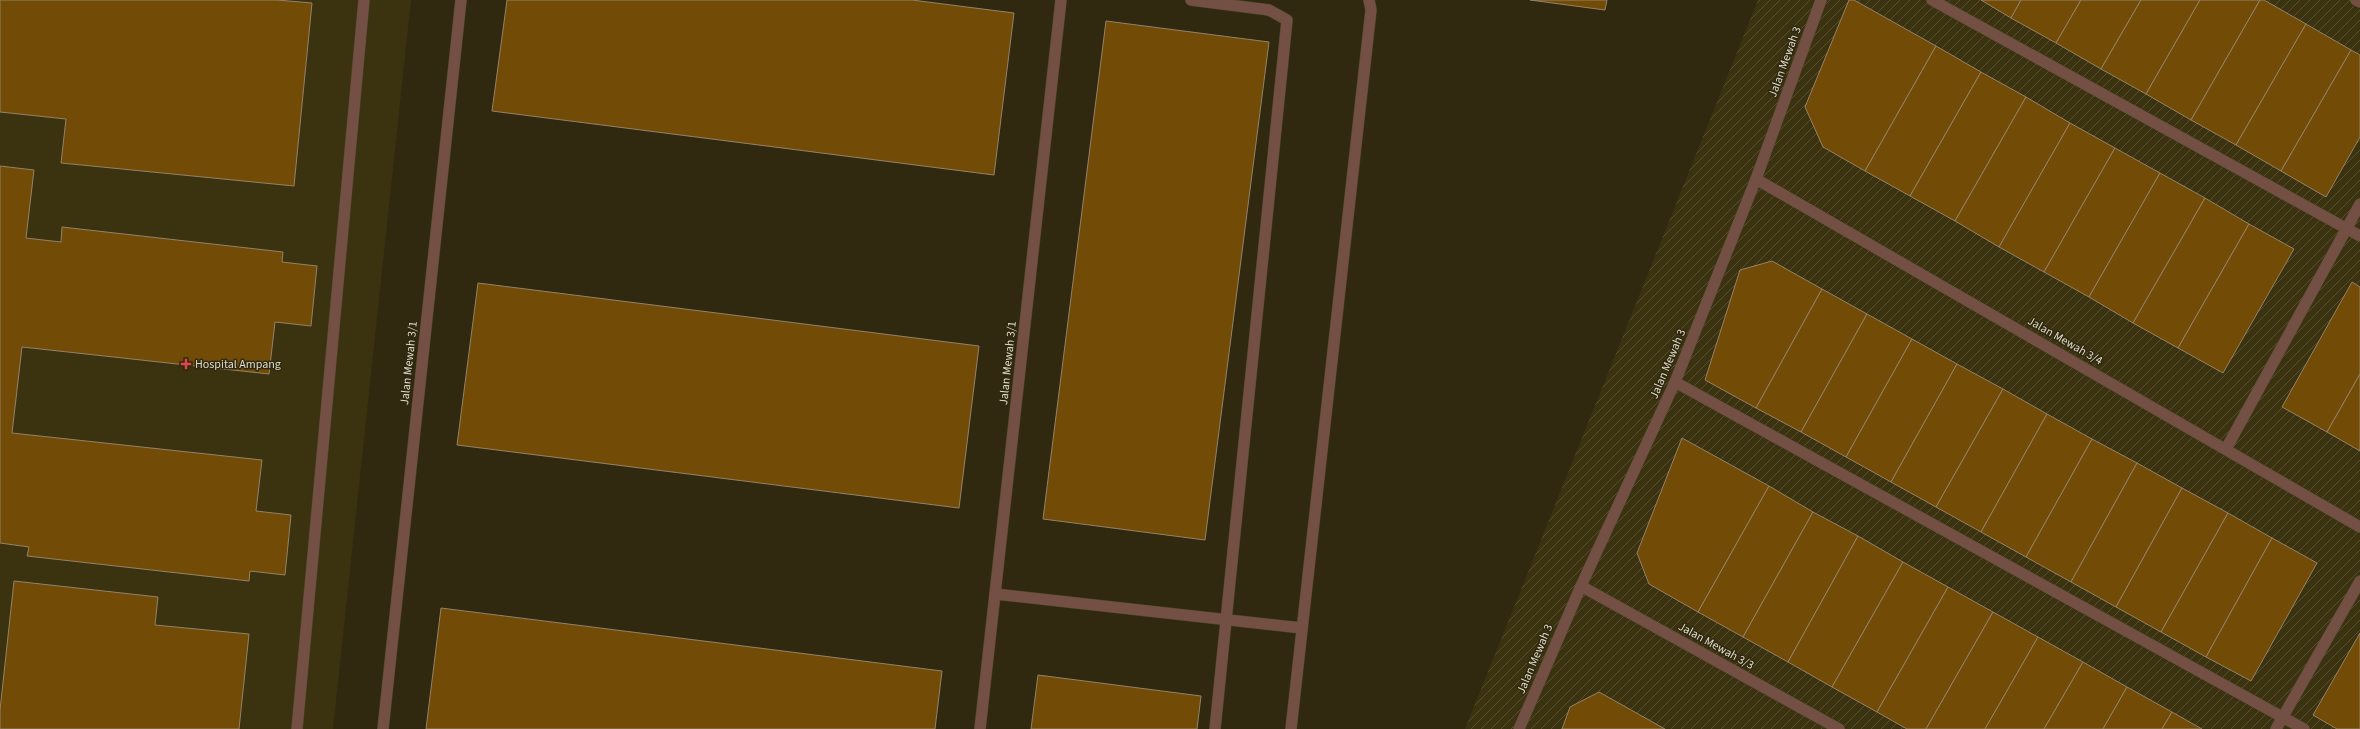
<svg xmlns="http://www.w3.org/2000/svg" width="2360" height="729" viewBox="0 0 2360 729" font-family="'Source Sans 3',sans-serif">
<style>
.industrial{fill:url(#industrial-furrows)}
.built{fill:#3b320f}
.building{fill:#724c06;stroke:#948269}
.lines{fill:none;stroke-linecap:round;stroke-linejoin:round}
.service-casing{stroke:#4c452d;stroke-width:12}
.minor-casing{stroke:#4c452d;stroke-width:12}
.service{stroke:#735043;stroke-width:11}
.minor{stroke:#735043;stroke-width:11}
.health-dot{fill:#e0444e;stroke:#30290f;stroke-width:1.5}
.labels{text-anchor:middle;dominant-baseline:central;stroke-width:3;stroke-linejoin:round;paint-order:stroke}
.street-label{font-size:12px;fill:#dfdbcc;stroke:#30290f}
.poi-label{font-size:12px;fill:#dfdbcc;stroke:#30290f;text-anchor:start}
</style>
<defs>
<pattern id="industrial-furrows" width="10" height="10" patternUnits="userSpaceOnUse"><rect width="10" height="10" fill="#3b320f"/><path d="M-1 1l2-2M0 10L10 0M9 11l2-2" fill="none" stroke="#574f31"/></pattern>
</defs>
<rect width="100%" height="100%" fill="#30290f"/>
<polygon class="industrial" points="1758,0 2360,0 2360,729 1465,729"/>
<polygon class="built" points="0,0 411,0 333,729 0,729"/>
<g class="building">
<polygon points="0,0 277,0 312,3 294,186 61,163 66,119 0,112"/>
<polygon points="507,0 912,0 1014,13 994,175 492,111"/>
<polygon points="1530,0 1607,0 1605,10"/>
<polygon points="1849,0 1854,0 1936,46 1865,171 1823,147 1805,107"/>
<polygon points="1981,0 2021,0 2011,18"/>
<polygon points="2021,0 2081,0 2056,43 2011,18"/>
<polygon points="2081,0 2141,0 2101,69 2056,43"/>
<polygon points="2141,0 2200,0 2146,94 2101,69"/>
<polygon points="2200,0 2260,0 2191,120 2146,94"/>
<polygon points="2260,0 2264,0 2306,24 2236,145 2191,120"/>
<polygon points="1106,21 1269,42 1205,540 1043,519"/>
<polygon points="2306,24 2351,50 2281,171 2236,145"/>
<polygon points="1936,46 1981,72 1910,196 1865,171"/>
<polygon points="2351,50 2360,55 2360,137 2326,197 2281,171"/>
<polygon points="1981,72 2026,97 1955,221 1910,196"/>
<polygon points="2026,97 2070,123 1999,247 1955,221"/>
<polygon points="2070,123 2115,148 2044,272 1999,247"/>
<polygon points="2115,148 2160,173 2089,297 2044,272"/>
<polygon points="0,166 34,170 26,238 61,242 62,227 283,252 282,262 317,266 311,326 275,322 269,374 22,347 12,433 262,460 256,511 291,515 285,575 250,571 249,581 27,556 29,547 0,543"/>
<polygon points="2160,173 2205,198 2133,323 2089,297"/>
<polygon points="2205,198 2249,224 2178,348 2133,323"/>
<polygon points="2249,224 2294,249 2223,373 2178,348"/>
<polygon points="1772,261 1822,289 1756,408 1705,380 1740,270"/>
<polygon points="2352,282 2360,287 2360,374 2327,432 2282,407"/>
<polygon points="478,283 979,346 959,508 457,445"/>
<polygon points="1822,289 1867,314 1801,432 1756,408"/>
<polygon points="1867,314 1912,339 1846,457 1801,432"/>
<polygon points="1912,339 1957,364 1891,482 1846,457"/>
<polygon points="1957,364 2003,389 1936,507 1891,482"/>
<polygon points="2360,374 2360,451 2327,432"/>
<polygon points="2003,389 2047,414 1981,532 1936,507"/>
<polygon points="2047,414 2092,439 2026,557 1981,532"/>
<polygon points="1682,438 1769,486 1698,612 1649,584 1637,553"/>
<polygon points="2092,439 2137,463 2071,582 2026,557"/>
<polygon points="2137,463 2182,488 2116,607 2071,582"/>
<polygon points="1769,486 1813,512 1743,637 1698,612"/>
<polygon points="2182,488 2228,513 2161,632 2116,607"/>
<polygon points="1813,512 1858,536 1788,662 1743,637"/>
<polygon points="2228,513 2272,538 2206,657 2161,632"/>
<polygon points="1858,536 1903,562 1832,687 1788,662"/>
<polygon points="2272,538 2317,563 2251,681 2206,657"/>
<polygon points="1903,562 1948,587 1877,712 1832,687"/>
<polygon points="14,581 158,597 155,625 249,634 239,729 0,729 0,710"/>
<polygon points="1948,587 1993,612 1926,729 1907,729 1877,712"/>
<polygon points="441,608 942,671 935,729 426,729"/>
<polygon points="1993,612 2038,637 1985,729 1926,729"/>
<polygon points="2360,633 2360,729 2337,729 2313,715"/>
<polygon points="2038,637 2083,662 2044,729 1985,729"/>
<polygon points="2083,662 2127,687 2103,729 2044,729"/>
<polygon points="1038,675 1201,696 1197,729 1031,729"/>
<polygon points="2127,687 2172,712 2162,729 2103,729"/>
<polygon points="1599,692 1665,729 1562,729 1570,707"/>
<polygon points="2172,712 2202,729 2162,729"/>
</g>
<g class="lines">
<g class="service-casing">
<g id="service">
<polyline points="1191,0 1269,10 1287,20 1215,729"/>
<polyline points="1932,0 2360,236"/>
<polyline points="2356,0 2360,2"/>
<polyline points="1756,179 2360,527"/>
<polyline points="1675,382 2304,729"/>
<polyline points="2226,449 2360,204"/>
<polyline points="1581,586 1839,729"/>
<polyline points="995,594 1302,628"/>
<polyline points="297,729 364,0"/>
<polyline points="383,729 461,0"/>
<polyline points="980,729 1061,0"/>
<polyline points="1519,729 1581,586 1675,382 1756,179 1821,0"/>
<polyline points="2276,729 2360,581"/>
</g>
</g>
<g class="minor-casing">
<polyline id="minor" points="1291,729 1371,10 1369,0"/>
</g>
<use href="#service" class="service"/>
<use href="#minor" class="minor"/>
</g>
<path class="health-dot" d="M184 358h4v4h4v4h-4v4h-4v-4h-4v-4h4z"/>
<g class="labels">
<g class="street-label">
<text transform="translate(1785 62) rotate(-70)">Jalan Mewah 3</text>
<text transform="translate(2065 341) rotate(30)">Jalan Mewah 3/4</text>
<text transform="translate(409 363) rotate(-84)">Jalan Mewah 3/1</text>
<text transform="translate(1008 363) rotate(-84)">Jalan Mewah 3/1</text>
<text transform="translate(1668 364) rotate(-67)">Jalan Mewah 3</text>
<text transform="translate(1716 646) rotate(29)">Jalan Mewah 3/3</text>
<text transform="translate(1535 659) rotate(-67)">Jalan Mewah 3</text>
</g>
<g class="poi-label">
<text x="195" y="364">Hospital Ampang</text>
</g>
</g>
</svg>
